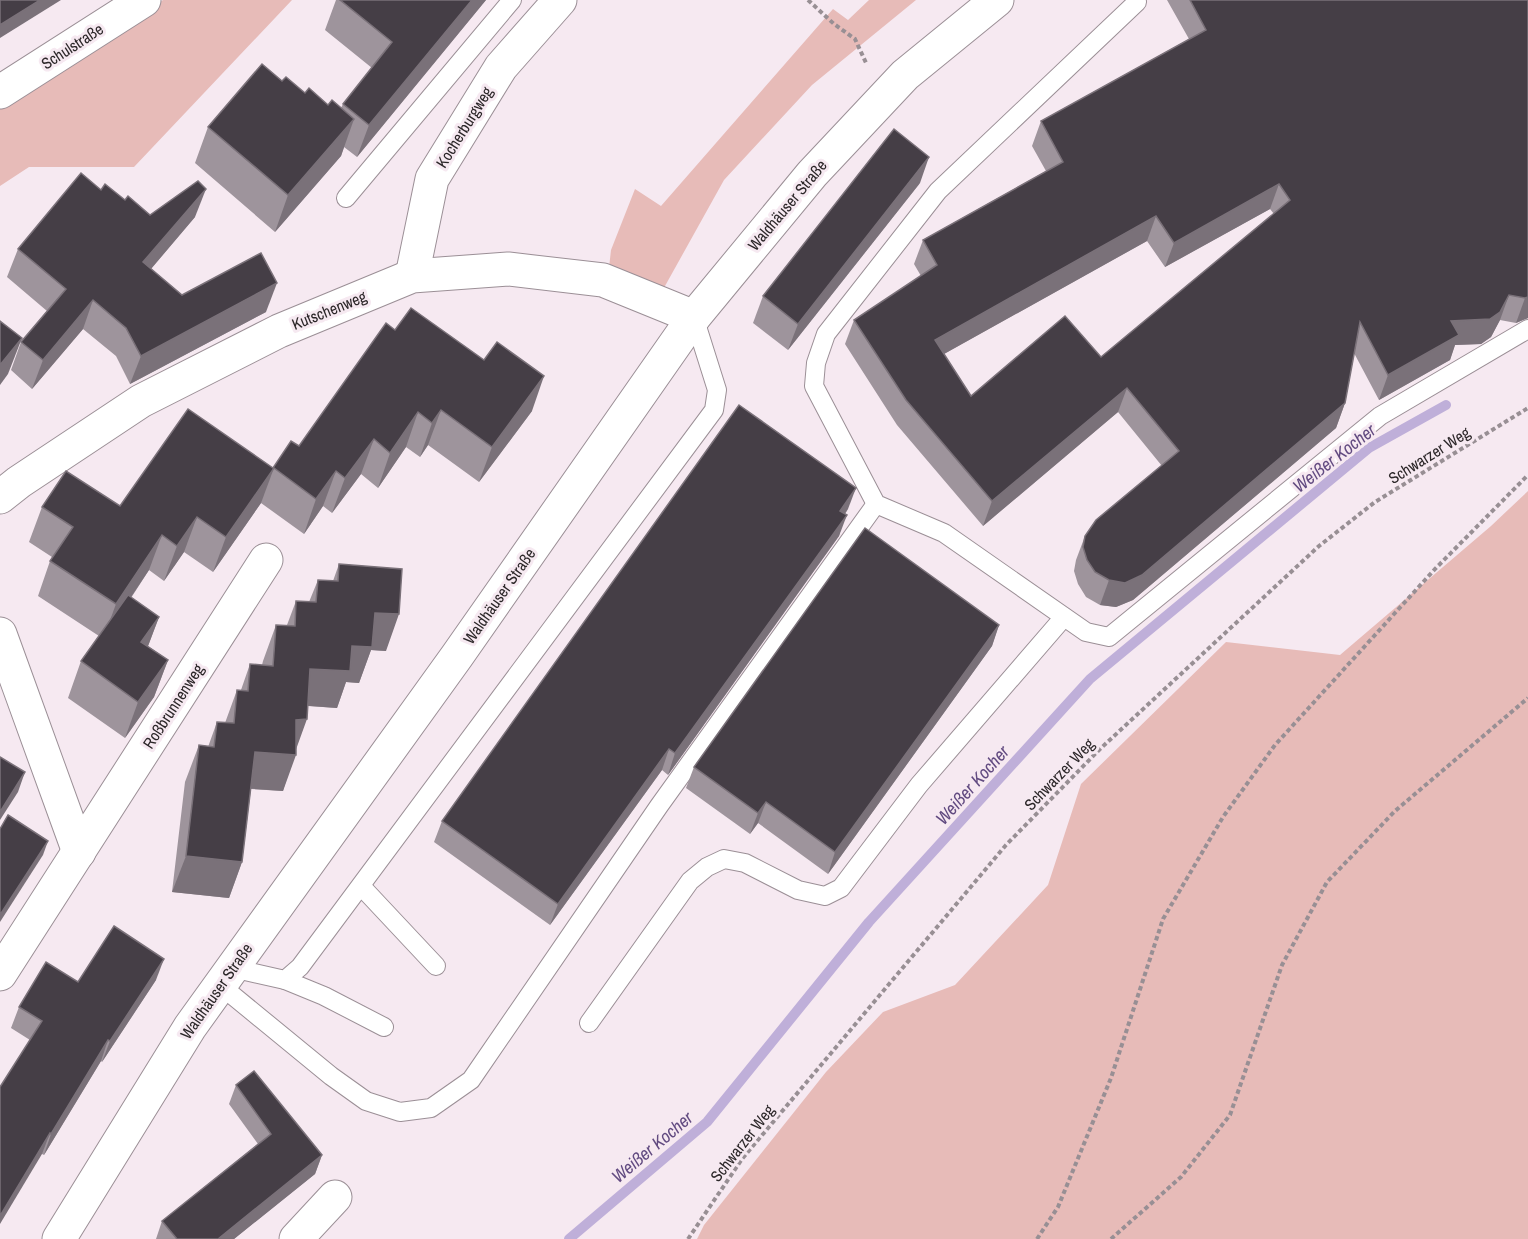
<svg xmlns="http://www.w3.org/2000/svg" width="1528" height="1239" viewBox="0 0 1528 1239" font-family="'Archivo Narrow',sans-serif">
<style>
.green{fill:#e7bbb8}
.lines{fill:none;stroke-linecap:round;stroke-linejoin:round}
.stream{stroke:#bfafd9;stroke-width:10}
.service-casing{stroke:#9b8f96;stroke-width:20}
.minor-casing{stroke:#9b8f96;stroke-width:35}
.tertiary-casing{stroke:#9b8f96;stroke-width:35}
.path{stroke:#988f94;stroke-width:4;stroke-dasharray:4.5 3;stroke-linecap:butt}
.service{stroke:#fff;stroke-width:18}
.minor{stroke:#fff;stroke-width:33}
.tertiary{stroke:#fff;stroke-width:33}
.wall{fill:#9e949c;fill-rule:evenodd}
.shaded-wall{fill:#7a7179}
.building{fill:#453e46;stroke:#7a7179;stroke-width:1.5;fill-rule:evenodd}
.labels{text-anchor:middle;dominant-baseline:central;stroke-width:6;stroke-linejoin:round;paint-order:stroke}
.street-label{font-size:16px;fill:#2c2729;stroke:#f6e9f1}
.water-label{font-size:18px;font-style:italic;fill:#624b81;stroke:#f6e9f1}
</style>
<rect width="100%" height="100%" fill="#f6e9f1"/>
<g class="green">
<polygon points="163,0 292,0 134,167 29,167 0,186 0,107"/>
<polygon points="869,0 916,0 812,85 724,180 660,295 608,277 611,250 635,189 661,206 833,9 848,20"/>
<polygon points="1528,491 1528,1239 697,1239 704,1225 826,1072 883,1012 955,985 1048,885 1081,784 1226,642 1340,655 1491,526"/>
</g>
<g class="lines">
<polyline class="stream" points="569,1239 707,1122 869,922 1090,679 1369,448 1446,405"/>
<g class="service-casing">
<g id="service">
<polyline points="1137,2 938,191 826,334 816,363 814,386 876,504 944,533 1086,632 1109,637 1380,416 1528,329"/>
<polyline points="346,198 512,0"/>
<polyline points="361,886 436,966"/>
<polyline points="232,968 285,980 300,967 714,410 717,390 694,317"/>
<polyline points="285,980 324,996 384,1027"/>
<polyline points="220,985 331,1076 366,1101 400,1112 431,1108 471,1080 659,806 876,504"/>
<polyline points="589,1023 690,881 707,867 724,859 745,863 798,890 825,896 841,888 919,785 1064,617"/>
</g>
</g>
<g class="minor-casing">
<g id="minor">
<polyline points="0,92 144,0"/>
<polyline points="412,276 432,179 501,67 560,0"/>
<polyline points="0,497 19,482 141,401 279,331 412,276 508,269 603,280 694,317"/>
<polyline points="0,634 79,852"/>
<polyline points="0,974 266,560"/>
<polyline points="296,1239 335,1197"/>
</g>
</g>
<g class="tertiary-casing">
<polyline id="tertiary" points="59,1239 190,1027 457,656 694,317 812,174 905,75 997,0"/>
</g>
<g class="path">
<polyline points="808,0 834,24 855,39 867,65"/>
<polyline points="688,1239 742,1159 1006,845 1100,749 1319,546 1375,502 1528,408"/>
<polyline points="1037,1239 1058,1207 1111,1078 1163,919 1223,817 1275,745 1435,569 1528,475"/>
<polyline points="1111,1239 1181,1177 1230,1115 1282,965 1327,882 1395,811 1528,698"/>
</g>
<use href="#service" class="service"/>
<use href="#minor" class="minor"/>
<use href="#tertiary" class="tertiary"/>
</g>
<g class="wall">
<polygon points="336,0 486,0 357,157 344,147 341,156 275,232 195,163 208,127 282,81 328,105 341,108 343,104 372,68 325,30"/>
<path d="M1167 0H1528V318L1516 323 1500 320 1491 337 1481 344 1455 345 1450 360 1379 400 1354 353 1345 403 1336 428 1133 600 1116 607 1100 605 1086 597 1078 584 1074 571 1076 560 1085 536 1162 466 1118 412 983 526 897 425 845 344 854 320 921 276 914 264 923 240 1046 171 1032 146 1041 121 1189 39ZM1270 209 1274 214 1101 357 971 396 944 354 1147 241 1165 267Z"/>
<polygon points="920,183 788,350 753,323 763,296"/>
<polygon points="101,190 125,200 150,215 195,217 151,269 182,295 266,312 130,384 116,356 83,329 32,389 11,370 21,342 47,311 7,277 18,249"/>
<polygon points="395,330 532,411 479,482 428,445 420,457 406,447 378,488 361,474 332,513 323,506 304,534 261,503 213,572 184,552 164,581 149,570 131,598 159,617 148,646 168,660 154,697 125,738 68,698 81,661 99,636 38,596 50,561 52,557 29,542 42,507 120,506 273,468 299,446"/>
<polygon points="848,509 845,514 839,536 668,775 662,770 550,925 434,842 442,821"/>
<polygon points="339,564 386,651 371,650 359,683 346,682 337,708 308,706 283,791 251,789 242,862 229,898 172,892 185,782 199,745 208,747 217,722 225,723 237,690 241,690 250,664 262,665 263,661 276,625 287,625 296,601 309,602 318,580 333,581"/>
<polygon points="999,625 992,646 828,874 758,823 750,834 686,788 694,767"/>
<polygon points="156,980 102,1062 101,1061 44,1155 42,1154 30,1040 11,1028 19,1007 78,982"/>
<polygon points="236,1085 322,1155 315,1174 234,1239 156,1239 162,1221 258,1144 229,1104"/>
</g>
<g class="shaded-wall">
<polygon points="40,0 61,0 0,38 0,25"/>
<polygon points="472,0 486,0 357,157 369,125"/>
<polygon points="354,119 341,156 275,232 288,195"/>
<polygon points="929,157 920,183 788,350 798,324"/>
<polygon points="1279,184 1270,209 1165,267 1174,243"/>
<polygon points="206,189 195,217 133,290 143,262"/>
<polygon points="1156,216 1147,241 926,364 935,340"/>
<polygon points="277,283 266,312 130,384 141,356"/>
<polygon points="1509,295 1500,320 1491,337 1481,344 1455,345 1450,360 1379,400 1388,375 1451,321"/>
<polygon points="1528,297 1528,318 1516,323 1525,298"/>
<polygon points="93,300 83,329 32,389 43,360"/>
<polygon points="22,338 8,374 0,385 0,365"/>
<polygon points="544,376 532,411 479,482 492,447"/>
<polygon points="1127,388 1118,412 983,526 992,501"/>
<polygon points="1345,403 1336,428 1133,600 1116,607 1100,605 1109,580"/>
<polygon points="441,410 428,445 420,457 432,423"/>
<polygon points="418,412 406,447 378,488 390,453"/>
<polygon points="374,439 361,474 332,513 345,478"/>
<polygon points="274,468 261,503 213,572 226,537"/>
<polygon points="336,471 323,506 304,534 316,499"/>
<polygon points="856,488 848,509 832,532 840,511"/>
<polygon points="847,515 839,536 668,775 675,753"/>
<polygon points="197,517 184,552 164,581 177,546"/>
<polygon points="162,535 149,570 103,639 116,604"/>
<polygon points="375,613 399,614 386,651 371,650 359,683 346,682 337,708 297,705 310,669 352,646"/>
<polygon points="159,617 145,654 141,642"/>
<polygon points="999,625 992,646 828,874 835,852"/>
<polygon points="168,660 154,697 125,738 138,702"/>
<polygon points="307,719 294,755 296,755 283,791 242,788 255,752 296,720"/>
<polygon points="669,749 662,770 550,925 558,904"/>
<polygon points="25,772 18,792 0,820 0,812"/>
<polygon points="766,802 758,823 750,834 758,813"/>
<polygon points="48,841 43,855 0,922 0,915"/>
<polygon points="186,856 242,862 229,898 172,892"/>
<polygon points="164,959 156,980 102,1062 110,1041"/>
<polygon points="108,1040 101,1061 44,1155 51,1134"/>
<polygon points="50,1133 42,1154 0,1224 0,1216"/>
<polygon points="322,1155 315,1174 234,1239 218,1239"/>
</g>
<g class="building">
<polygon points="0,0 40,0 0,25"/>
<polygon points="340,0 472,0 369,125 343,104 392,42"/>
<path d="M1190 0H1528V297L1525 298 1509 295 1500 312 1490 319 1451 321 1459 335 1388 375 1360 322 1345 403 1142 575 1125 583 1109 580 1095 572 1087 560 1083 547 1085 536 1096 520 1179 451 1127 388 992 501 906 400 854 320 937 265 923 240 1063 162 1041 121 1206 30ZM1279 184 1290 200 1101 357 1065 316 971 396 935 340 1156 216 1174 243Z"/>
<polygon points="262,64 282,81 286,77 305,93 309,88 328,105 332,100 354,119 288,195 208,127"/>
<polygon points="894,129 929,157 798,324 763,296"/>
<polygon points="81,173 101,190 105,184 125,200 128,196 150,215 198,181 206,189 143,262 182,295 261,253 277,283 141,356 126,328 93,300 43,360 21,342 66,289 18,249"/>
<polygon points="411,308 484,360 497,342 544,376 492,447 441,410 432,423 418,412 390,453 374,439 345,478 336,471 316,499 274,468 226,537 197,517 177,546 162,535 116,604 50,561 73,527 42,507 66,471 120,506 188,409 273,468 291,441 299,446 386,323 395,330"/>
<polygon points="0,321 22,338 0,365"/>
<polygon points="739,405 856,488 840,511 847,515 675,753 669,749 558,904 442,821"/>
<polygon points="865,528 999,625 835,852 766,802 758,813 694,767"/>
<polygon points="339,564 402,569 399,614 375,613 372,647 352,646 350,671 310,669 307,719 296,720 296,755 255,752 242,862 186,856 199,745 214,747 217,722 234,723 237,690 248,691 250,664 273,666 276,625 295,626 296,601 316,602 318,580 338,581"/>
<polygon points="128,595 159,617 141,642 168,660 138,702 81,661"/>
<polygon points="0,757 25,772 0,812"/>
<polygon points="8,815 48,841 0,915 0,829"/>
<polygon points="114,926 164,959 110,1041 108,1040 51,1134 50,1133 0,1216 0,1087 42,1021 19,1007 46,962 78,982"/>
<polygon points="254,1071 322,1155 218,1239 177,1239 162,1221 271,1134 236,1085"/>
</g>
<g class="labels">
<g class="street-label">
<text transform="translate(72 46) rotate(-33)">Schulstraße</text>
<text transform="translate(464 127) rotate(-58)">Kocherburgweg</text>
<text transform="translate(787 205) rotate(-50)">Waldhäuser Straße</text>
<text transform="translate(329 310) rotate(-22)">Kutschenweg</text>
<text transform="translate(1429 455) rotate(-32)">Schwarzer Weg</text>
<text transform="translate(499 596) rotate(-55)">Waldhäuser Straße</text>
<text transform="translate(173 706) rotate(-57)">Roßbrunnenweg</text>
<text transform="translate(1059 774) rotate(-46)">Schwarzer Weg</text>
<text transform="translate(216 991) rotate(-55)">Waldhäuser Straße</text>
<text transform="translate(742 1143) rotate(-52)">Schwarzer Weg</text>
</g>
<g class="water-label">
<text transform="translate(1334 458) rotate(-38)">Weißer Kocher</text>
<text transform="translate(972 785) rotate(-48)">Weißer Kocher</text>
<text transform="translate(652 1147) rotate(-40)">Weißer Kocher</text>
</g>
</g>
</svg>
